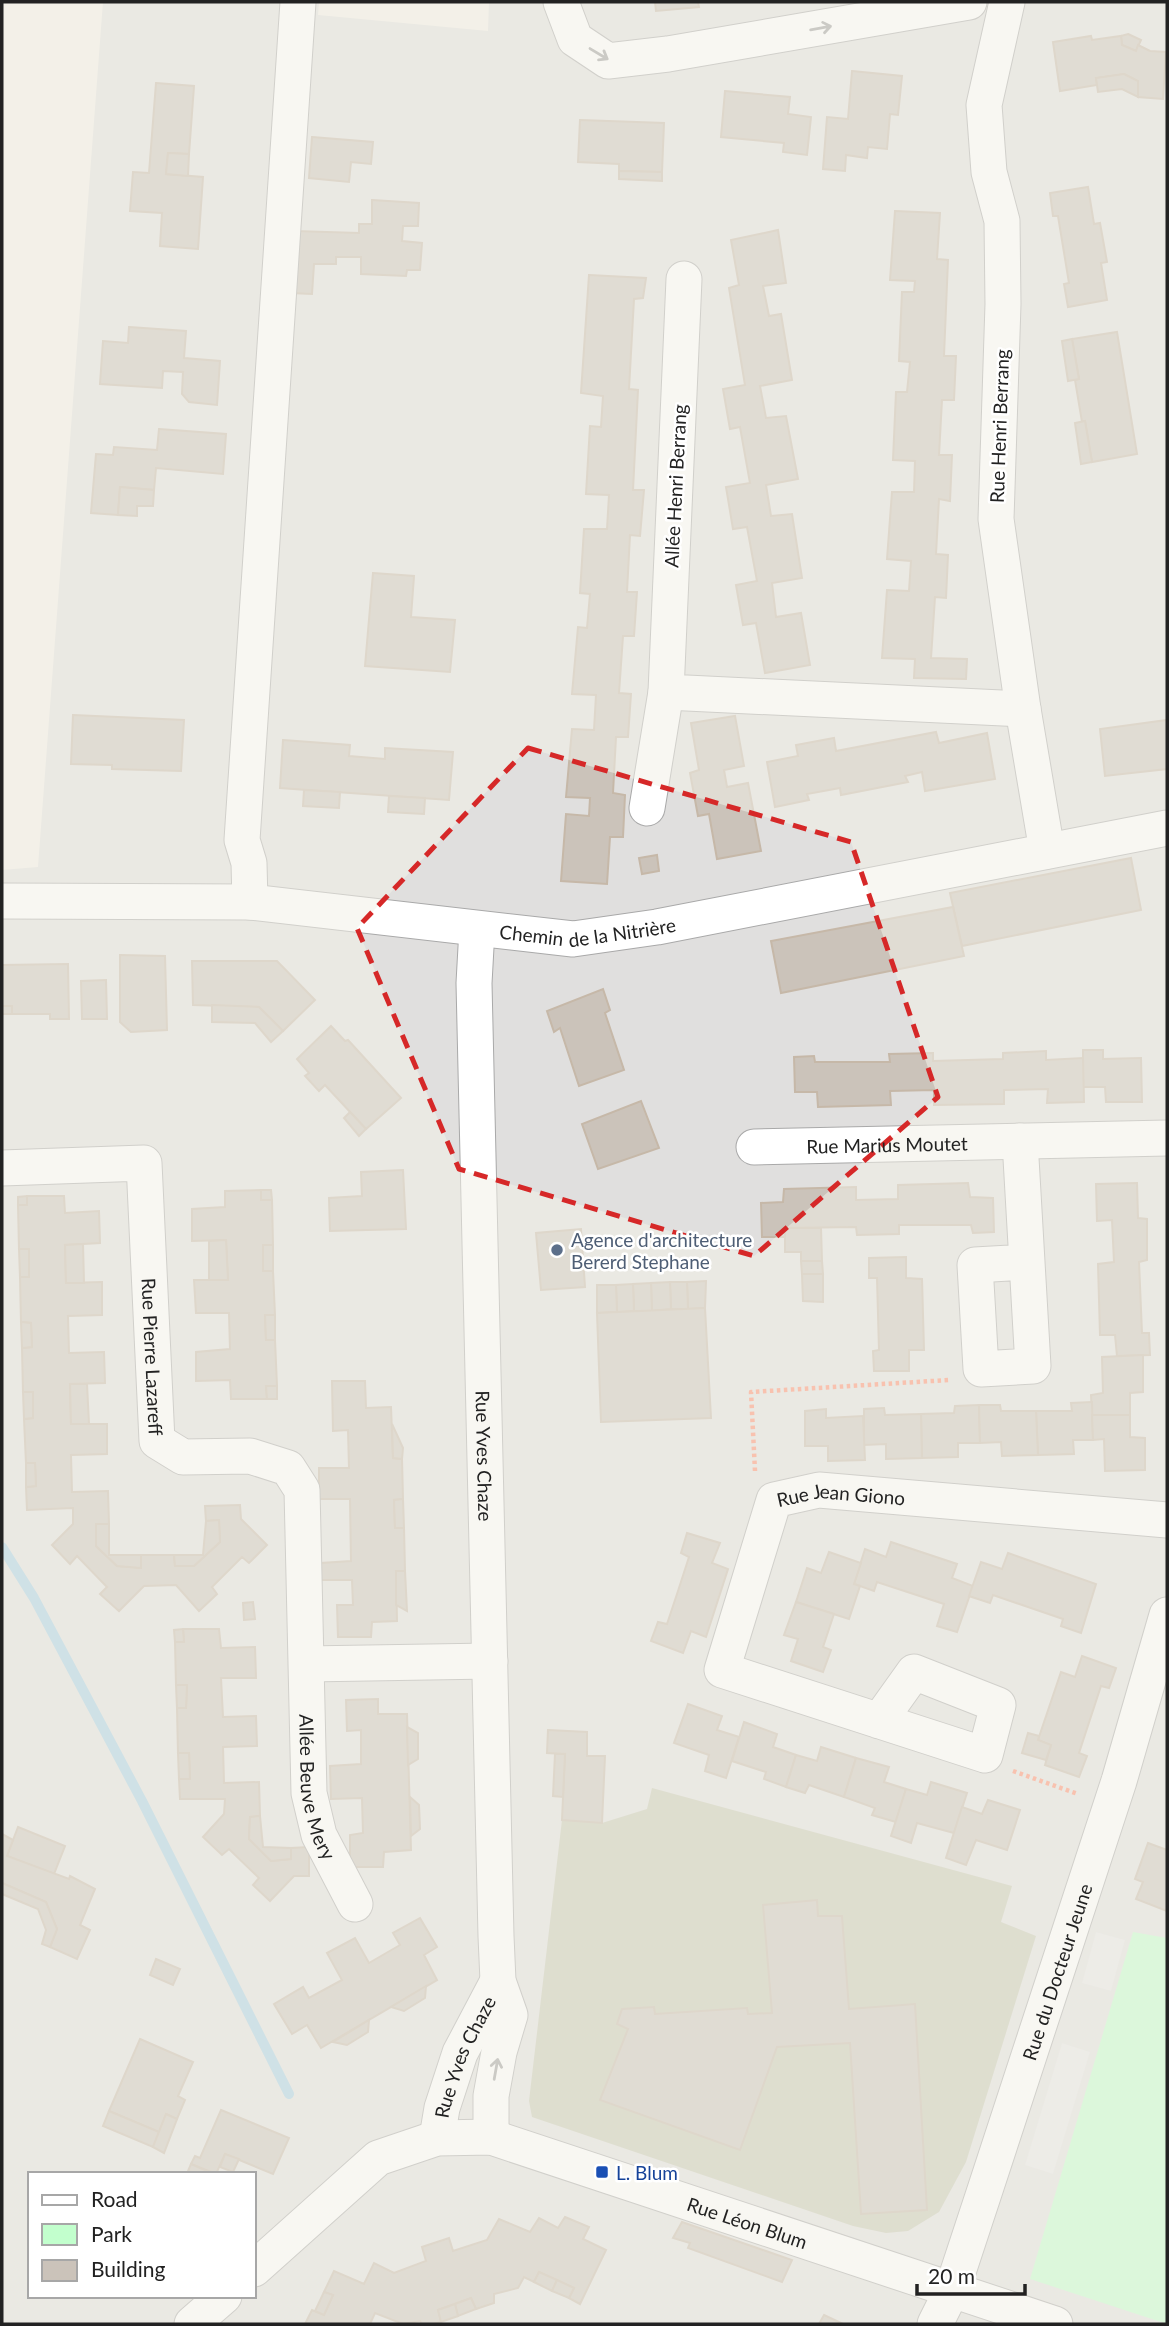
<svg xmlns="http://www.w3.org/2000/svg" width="1169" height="2326" viewBox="0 0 1169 2326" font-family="Lato,sans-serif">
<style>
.residential{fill:#e0dfde;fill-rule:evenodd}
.construction{fill:#c6c8b2}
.park{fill:#c2ffcd}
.parking{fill:#e6e6e6}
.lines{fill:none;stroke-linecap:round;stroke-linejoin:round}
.stream{stroke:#a4cfe4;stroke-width:10}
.building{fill:#cbc3ba;stroke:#c6b8a8;stroke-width:2}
.minor-casing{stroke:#a9a9a9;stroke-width:37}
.path{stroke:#ff8a6c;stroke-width:4.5;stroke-dasharray:3.5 3.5;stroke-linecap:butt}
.minor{stroke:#fff;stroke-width:35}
.oneway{stroke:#9c9c9c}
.marked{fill:none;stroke:#d62828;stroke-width:5;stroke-dasharray:14 9;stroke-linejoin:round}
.service-dot{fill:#5c6f8a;stroke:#fff;stroke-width:2.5}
.transit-dot{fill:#1a4fb4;stroke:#fff;stroke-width:2.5}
.labels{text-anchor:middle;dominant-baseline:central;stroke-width:5;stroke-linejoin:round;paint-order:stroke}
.street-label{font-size:19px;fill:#222;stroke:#fff}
.service-label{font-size:19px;fill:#4e5e75;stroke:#fff;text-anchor:start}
.transit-label{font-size:19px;fill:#164399;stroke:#fff;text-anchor:start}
</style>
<rect width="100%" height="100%" fill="#f3f0e8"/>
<path class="residential" d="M103 2H319L318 15 488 31 489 2H1167V2324H2V870L38 867ZM30 2174H254V2296H30Z"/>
<polygon class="construction" points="652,1788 1012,1886 1001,1922 1036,1936 966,2162 939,2212 908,2231 886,2233 853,2226 532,2117 529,2101 562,1820 602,1823 647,1809"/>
<polygon class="park" points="1133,1932 1167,1938 1167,2324 1030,2279"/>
<g class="parking">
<polygon points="1096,1932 1125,1940 1111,1991 1082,1983"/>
<polygon points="1062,2043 1090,2052 1053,2174 1025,2165"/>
</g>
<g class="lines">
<polyline class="stream" points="2,1547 34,1598 142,1801 289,2094"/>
</g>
<g class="building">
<polygon points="655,2 698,2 699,7 656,11"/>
<polygon points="1128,34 1141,40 1136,51 1122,45 1121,36"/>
<polygon points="1091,36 1092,40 1121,36 1122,45 1136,51 1138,45 1150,51 1166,52 1163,99 1138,97 1138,81 1124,74 1096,78 1097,85 1060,91 1053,42"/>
<polygon points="852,71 902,76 898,115 890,114 887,149 868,147 867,158 846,155 845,171 823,169 827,117 848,119"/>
<polygon points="1124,74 1138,81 1138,97 1122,89 1098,92 1096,78"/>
<polygon points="156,83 194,86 189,154 168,153 166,174 203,177 198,249 160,246 162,213 130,211 133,172 149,173"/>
<polygon points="725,91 790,97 788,114 811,117 807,155 783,152 784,143 721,137"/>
<polygon points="580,120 664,123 662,172 619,171 619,164 578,162"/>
<polygon points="312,137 373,142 371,164 351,162 349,182 309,178"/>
<polygon points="168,153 189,154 188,176 166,174"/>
<polygon points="619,171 662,172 662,181 619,179"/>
<polygon points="1088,187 1094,224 1100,223 1107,262 1101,263 1107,300 1068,307 1064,284 1069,283 1058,216 1053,216 1050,193"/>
<polygon points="372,200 419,203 418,226 403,226 402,241 422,243 420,270 407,270 406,276 361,274 361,257 336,257 336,264 314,264 312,294 291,293 295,231 359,233 359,224 372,224"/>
<polygon points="895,211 940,213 937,259 948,260 944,356 956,356 954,400 942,400 939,455 952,455 950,501 939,499 936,554 948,555 946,598 935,597 931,658 967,659 966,679 914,678 915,659 882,658 887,590 909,591 911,561 887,559 892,492 914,492 915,461 893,460 896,392 907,392 910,362 899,361 902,292 914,292 915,281 890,280"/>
<polygon points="778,230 786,283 763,286 769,316 781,314 792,380 760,386 766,418 786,416 798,479 766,485 771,516 792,514 802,578 772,583 776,617 801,613 810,665 765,673 756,623 743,625 736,585 757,581 747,527 733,529 726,487 750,483 740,427 730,429 723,389 745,385 729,288 739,285 731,240"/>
<polygon points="589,275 646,278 643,298 634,299 629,389 638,390 633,490 644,490 640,536 630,535 627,592 637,592 634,636 623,636 619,693 631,694 628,737 616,737 613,793 625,795 623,837 610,837 607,884 561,881 566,814 589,816 590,798 566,797 572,729 594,730 596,695 572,694 578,627 587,628 590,594 580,593 584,529 607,529 609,495 586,494 590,426 601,427 603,396 581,393"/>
<polygon points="129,327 186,331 184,358 220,361 217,405 189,402 182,394 183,372 163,371 162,388 100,384 103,341 128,343"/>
<polygon points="1117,332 1137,454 1092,462 1085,421 1082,422 1075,380 1079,379 1072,339"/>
<polygon points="1072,339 1079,379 1068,381 1062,341"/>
<polygon points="1085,421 1092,462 1081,464 1075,423"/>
<polygon points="159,429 226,434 223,474 156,468 154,490 120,487 118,515 91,513 96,454 113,455 114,447 157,450"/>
<polygon points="120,487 154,490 153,506 137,506 137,516 118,515"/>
<polygon points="373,573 414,576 411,617 455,620 450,672 365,666"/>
<polygon points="73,715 184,720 181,771 112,769 112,765 71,764"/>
<polygon points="735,716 744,766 724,770 727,787 748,783 761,851 717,859 709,814 698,816 690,773 699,770 691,723"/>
<polygon points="1167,720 1167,769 1105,776 1100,729"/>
<polygon points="936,732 939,743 987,733 995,779 925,791 922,772 905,776 908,782 841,795 840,788 807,794 809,800 775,807 767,762 798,756 796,745 834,738 836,751"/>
<polygon points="283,740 350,745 349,756 385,759 385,748 453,752 449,800 280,788"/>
<polygon points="304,790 340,792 339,808 303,806"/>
<polygon points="389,796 425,798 424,814 388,812"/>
<polygon points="657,855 659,871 642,874 639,858"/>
<polygon points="1131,858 1141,910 962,946 950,893"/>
<polygon points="953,907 964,956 781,993 771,941"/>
<polygon points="120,955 165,956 167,1030 131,1032 120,1022"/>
<polygon points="192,961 277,961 315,1000 283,1031 259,1007 193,1005"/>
<polygon points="68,964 69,1019 50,1019 50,1014 12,1014 12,1006 2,1006 2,965"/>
<polygon points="106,980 107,1019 82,1019 81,981"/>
<polygon points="603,989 610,1010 605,1013 624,1070 579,1086 560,1028 554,1032 547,1011"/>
<polygon points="212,1005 259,1007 283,1031 271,1042 255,1023 212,1022"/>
<rect x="2" y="1006" width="10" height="8"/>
<polygon points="331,1026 345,1041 348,1040 401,1098 366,1129 325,1085 319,1091 305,1076 309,1073 297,1059"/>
<polygon points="1083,1050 1103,1050 1103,1059 1141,1058 1142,1102 1106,1102 1105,1087 1083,1087"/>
<polygon points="1046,1051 1046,1060 1083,1058 1084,1102 1047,1103 1048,1089 1004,1090 1004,1104 934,1105 934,1090 890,1091 891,1105 818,1107 817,1092 795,1092 794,1057 814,1056 815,1062 890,1062 889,1054 933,1053 933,1061 1003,1059 1003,1053"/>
<polygon points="641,1101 659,1148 598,1169 582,1124"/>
<polygon points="350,1112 366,1129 359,1136 344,1118"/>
<polygon points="403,1170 406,1229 330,1231 329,1198 362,1196 361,1172"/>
<polygon points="968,1183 970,1197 993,1198 994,1232 973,1233 971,1225 899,1225 899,1234 857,1235 856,1227 785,1228 785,1237 762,1237 761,1203 783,1202 784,1189 856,1187 856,1200 898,1199 898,1185"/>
<polygon points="1137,1183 1138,1218 1147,1219 1147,1260 1139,1262 1142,1333 1149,1333 1150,1355 1117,1356 1115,1335 1100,1335 1098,1264 1114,1262 1112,1220 1097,1221 1096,1184"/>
<polygon points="261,1190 261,1200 272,1200 273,1245 263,1245 263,1271 273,1271 275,1315 265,1315 266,1340 275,1340 277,1386 266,1386 267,1399 231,1399 230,1380 196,1381 196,1352 230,1349 229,1313 196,1313 194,1280 228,1280 226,1240 192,1241 192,1209 225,1207 225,1191"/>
<polygon points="261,1190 271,1190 272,1200 261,1200"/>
<polygon points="27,1196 27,1205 18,1205 18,1197"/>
<polygon points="27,1196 64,1196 65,1213 99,1211 100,1243 65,1245 66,1283 102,1282 102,1315 68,1316 69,1353 104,1352 105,1383 70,1384 71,1424 107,1424 107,1454 71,1455 72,1492 108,1491 109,1524 96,1524 96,1546 117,1566 141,1568 141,1555 174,1555 175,1566 194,1566 220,1542 219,1520 206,1521 205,1506 240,1505 241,1519 267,1545 249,1563 242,1557 212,1587 217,1594 199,1611 176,1585 144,1586 119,1611 100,1594 107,1587 77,1556 70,1564 52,1545 73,1524 73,1508 27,1510 26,1487 36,1486 35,1463 26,1463 24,1419 33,1418 33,1392 23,1392 22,1348 32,1347 31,1323 21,1322 20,1277 29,1277 29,1249 19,1249 18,1205 27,1205"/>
<polygon points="785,1228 821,1228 822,1261 801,1261 801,1252 785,1252"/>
<polygon points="581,1229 585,1287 541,1290 536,1233"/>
<polygon points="226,1240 228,1280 209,1280 209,1241"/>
<polygon points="83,1244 84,1283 66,1283 65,1245"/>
<rect x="263" y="1245" width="10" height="26"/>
<polygon points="19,1249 29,1249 29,1277 20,1277"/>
<polygon points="906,1257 906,1278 922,1279 924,1350 909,1350 909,1371 874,1371 873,1351 879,1350 877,1278 869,1278 869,1258"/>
<polygon points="801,1261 822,1261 823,1274 802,1274"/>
<polygon points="802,1274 823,1274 823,1302 803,1301"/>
<polygon points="706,1281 705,1308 688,1309 687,1282"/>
<polygon points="670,1282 687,1282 688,1309 671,1309"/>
<polygon points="670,1282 671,1309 652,1311 651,1283"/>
<polygon points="651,1283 652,1311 634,1311 633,1284"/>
<polygon points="633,1284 634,1311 617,1312 616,1285"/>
<polygon points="597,1285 616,1285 617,1312 597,1313"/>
<polygon points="705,1308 711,1418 601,1422 597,1313"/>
<polygon points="265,1315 275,1315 275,1340 266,1340"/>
<polygon points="21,1322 31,1323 32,1347 22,1348"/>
<polygon points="1143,1355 1143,1392 1130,1393 1130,1415 1092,1415 1091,1395 1103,1393 1102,1357"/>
<polygon points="332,1381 365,1381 366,1408 391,1407 393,1458 402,1459 403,1499 394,1500 395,1528 404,1528 405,1571 396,1571 397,1621 372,1622 371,1637 338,1637 337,1605 353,1605 352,1580 321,1580 321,1563 351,1561 350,1499 319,1499 319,1468 349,1468 348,1430 333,1431"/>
<polygon points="70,1384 87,1384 89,1424 71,1424"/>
<polygon points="266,1386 277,1386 277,1399 267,1399"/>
<polygon points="23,1392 33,1392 33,1418 24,1419"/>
<polygon points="1092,1402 1093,1440 1073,1440 1074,1454 1038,1455 1036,1411 1072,1411 1071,1403"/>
<polygon points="979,1405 980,1443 958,1443 958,1457 922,1458 921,1414 954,1413 955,1406"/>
<polygon points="979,1405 1000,1405 1001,1411 1036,1411 1038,1455 1002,1456 1001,1442 980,1443"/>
<polygon points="884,1408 885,1415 921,1414 922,1458 886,1459 886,1444 864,1445 864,1409"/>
<polygon points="826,1409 826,1418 863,1416 865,1460 828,1461 828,1446 805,1446 805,1411"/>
<polygon points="1092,1415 1130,1415 1130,1437 1145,1438 1145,1470 1105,1471 1104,1439 1093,1440"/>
<polygon points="392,1424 403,1448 402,1459 393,1458"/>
<polygon points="26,1463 35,1463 36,1486 26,1487"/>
<polygon points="403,1499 404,1528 395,1528 394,1500"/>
<polygon points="219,1520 220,1542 194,1566 175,1566 174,1555 203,1555 206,1521"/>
<polygon points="96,1524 109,1524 109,1555 141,1555 141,1568 117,1566 96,1546"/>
<polygon points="687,1533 720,1543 712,1563 728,1569 706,1637 691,1631 683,1653 651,1641 658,1622 667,1624 678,1591 689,1557 681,1553"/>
<polygon points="891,1542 957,1564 952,1578 973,1586 957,1632 937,1626 944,1604 877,1582 874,1591 854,1584 865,1549 886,1557"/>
<polygon points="829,1552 861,1563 854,1584 860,1586 849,1619 796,1602 807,1568 821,1573"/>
<polygon points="1008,1553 1096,1584 1081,1633 1061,1626 1063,1619 993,1595 990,1603 969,1596 981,1562 1002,1569"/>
<polygon points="396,1571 405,1571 407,1611 396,1605"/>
<polygon points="253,1602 255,1619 244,1620 243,1603"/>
<polygon points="796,1602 834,1614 823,1647 831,1650 823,1672 791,1661 798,1639 784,1635"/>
<polygon points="183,1629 219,1629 221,1648 255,1647 256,1678 221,1678 223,1717 256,1716 257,1746 223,1747 224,1783 259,1782 260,1816 250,1817 249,1839 271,1861 291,1859 291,1848 309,1847 309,1876 294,1876 270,1901 253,1885 259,1878 229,1849 222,1855 203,1837 224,1814 225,1799 180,1799 179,1779 190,1779 189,1753 178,1753 177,1708 186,1708 187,1685 176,1685 175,1642 184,1642"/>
<polygon points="183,1629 184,1642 175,1642 174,1630"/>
<polygon points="1082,1656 1116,1668 1109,1688 1101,1686 1079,1753 1087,1756 1079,1777 1045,1765 1051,1745 1038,1740 1061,1672 1075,1677"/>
<polygon points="176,1685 187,1685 186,1708 177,1708"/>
<polygon points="378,1699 378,1714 407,1714 411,1850 384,1852 383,1867 350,1867 350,1835 363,1833 362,1798 331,1799 330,1766 361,1764 361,1730 347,1731 346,1700"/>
<polygon points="688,1704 722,1716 717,1730 739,1737 726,1778 705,1771 709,1755 674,1743"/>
<polygon points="744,1722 777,1734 773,1747 796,1755 786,1787 764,1779 766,1772 732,1761"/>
<polygon points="407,1727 418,1733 418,1759 408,1765"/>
<polygon points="548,1730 587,1732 587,1756 605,1756 602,1823 562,1820 565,1754 547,1753"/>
<polygon points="1028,1733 1039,1736 1038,1740 1051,1745 1046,1760 1022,1753"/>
<polygon points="821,1747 856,1758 844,1797 809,1785 805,1793 786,1787 796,1755 817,1761"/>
<polygon points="178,1753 189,1753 190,1779 179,1779"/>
<polygon points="555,1754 565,1754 563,1797 553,1796"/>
<polygon points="856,1758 889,1767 884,1782 906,1789 896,1822 872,1815 875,1808 844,1797"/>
<polygon points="931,1782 967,1793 954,1833 917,1823 911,1843 891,1836 906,1789 927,1795"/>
<polygon points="410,1797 419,1805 420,1829 411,1836"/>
<polygon points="988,1800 1020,1810 1007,1850 976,1840 966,1865 946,1858 962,1807 982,1814"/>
<polygon points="260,1816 263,1847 291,1848 291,1859 271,1861 249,1839 250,1817"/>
<polygon points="18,1827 65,1846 54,1874 7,1856"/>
<polygon points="2,1834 13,1840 7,1856 69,1879 70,1876 95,1889 80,1925 90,1930 77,1959 50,1947 57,1929 46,1902 2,1883"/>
<polygon points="1148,1843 1167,1850 1167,1911 1136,1899 1143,1882 1135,1879"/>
<polygon points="2,1883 46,1902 57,1929 50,1947 42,1944 46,1930 38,1909 2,1894"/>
<polygon points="817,1900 818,1916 842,1916 849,2009 915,2004 927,2210 861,2214 850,2043 777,2047 740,2150 600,2100 628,2029 617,2024 622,2009 654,2007 655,2014 747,2008 748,2014 772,2013 763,1905"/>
<polygon points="420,1918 437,1947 424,1955 437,1980 321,2048 307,2025 292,2034 274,2004 303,1987 309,1998 342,1980 327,1953 355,1938 369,1963 400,1945 393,1933"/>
<polygon points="156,1959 180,1969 173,1985 150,1975"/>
<polygon points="426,1986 425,1998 404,2011 391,2007"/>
<polygon points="369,2020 368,2032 347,2045 333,2042"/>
<polygon points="140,2039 193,2062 178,2096 185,2100 177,2119 166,2114 159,2132 109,2111"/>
<polygon points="221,2110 289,2138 273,2174 225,2154 216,2174 191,2164 195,2156 200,2158"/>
<polygon points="109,2111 159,2132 153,2147 103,2126"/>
<polygon points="166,2114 177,2119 164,2153 153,2147"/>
<polygon points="225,2154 239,2159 233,2172 220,2167"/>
<polygon points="191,2164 214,2174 194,2174 188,2171"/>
<polygon points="565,2217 589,2227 583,2239 606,2250 580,2304 569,2298 574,2288 539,2272 534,2282 524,2277 518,2288 494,2294 494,2303 476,2309 471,2298 438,2310 441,2322 433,2324 422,2324 420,2321 403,2324 375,2313 370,2324 305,2324 312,2310 324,2315 333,2295 324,2292 334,2271 364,2284 374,2263 394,2273 426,2261 422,2247 449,2238 453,2251 487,2240 499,2219 530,2232 539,2218 558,2228"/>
<polygon points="682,2222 792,2260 782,2282 688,2248 690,2243 673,2238"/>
<polygon points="539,2272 557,2280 552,2291 534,2282"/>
<polygon points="557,2280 574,2288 569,2298 552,2291"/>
<polygon points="324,2292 333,2295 324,2315 315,2311"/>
<polygon points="471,2298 476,2309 458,2316 455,2304"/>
<polygon points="455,2304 458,2316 441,2322 438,2310"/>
<polygon points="824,2315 843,2324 819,2324"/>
</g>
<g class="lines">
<g class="minor-casing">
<g id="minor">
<polyline points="561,2 575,39 608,61 668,54 969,2"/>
<polyline points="1007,2 984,105 989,172 1002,221 1003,304 996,519 1023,709 1047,851"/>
<polyline points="684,279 666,692 1023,709"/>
<polyline points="647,808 666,692"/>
<path id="s1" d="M2 901 250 902 573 939 657 927 1167 828"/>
<polyline points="250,902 249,863 242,840 298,2"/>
<path id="s2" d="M477 929 474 983 496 1936 498 1981 510 2015 499 2052 491 2096V2137"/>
<polyline points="1020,1141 1033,1366 981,1369 975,1265 1027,1262"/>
<path id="s3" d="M754 1147 1167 1138"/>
<path id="s4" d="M2 1168 144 1163 157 1441 183 1457 250 1456 288 1468 302 1490 309 1793 319 1835 355 1904"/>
<polyline points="307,1664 490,1661"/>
<path id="s5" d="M879 1721 914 1672 998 1705 985 1755 722 1670 774 1500 819 1490 1167 1520"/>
<path id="s6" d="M437 2138 442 2108 460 2053 498 1981"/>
<path id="s7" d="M254 2269 378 2158 437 2138 491 2137 1055 2324"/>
<polyline points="192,2324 224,2296"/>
<path id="s8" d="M935 2324 952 2290 984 2193 1119 1781 1167 1615"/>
</g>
</g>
<g class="path">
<polyline points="755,1471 751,1392 949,1380"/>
<polyline points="1013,1771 1078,1794"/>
</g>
<use href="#minor" class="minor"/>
</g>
<defs><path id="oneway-shaft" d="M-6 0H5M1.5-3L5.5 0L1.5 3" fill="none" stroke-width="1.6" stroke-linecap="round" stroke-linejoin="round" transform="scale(1.75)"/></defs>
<g class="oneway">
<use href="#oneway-shaft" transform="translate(821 28) rotate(-10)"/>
<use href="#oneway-shaft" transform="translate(599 54) rotate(31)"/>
<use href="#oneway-shaft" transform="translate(496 2069) rotate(-80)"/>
</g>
<path d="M0 0H1169V2326H0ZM528 748 851 842 938 1097 754 1256 459 1169 357 928Z" fill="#f3f0e8" fill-opacity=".55" fill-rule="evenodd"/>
<path class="marked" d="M528 748 851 842 938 1097 754 1256 459 1169 357 928Z"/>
<circle class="service-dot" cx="557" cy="1250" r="7"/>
<rect class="transit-dot" x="595" y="2165" width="14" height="14" rx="3.5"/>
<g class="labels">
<g class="street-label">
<text transform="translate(999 426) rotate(-88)">Rue Henri Berrang</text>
<text transform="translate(675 486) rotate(-87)">Allée Henri Berrang</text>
<text stroke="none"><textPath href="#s1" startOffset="588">Chemin de la Nitrière</textPath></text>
<text stroke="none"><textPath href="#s3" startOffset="133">Rue Marius Moutet</textPath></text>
<text stroke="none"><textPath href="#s4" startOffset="336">Rue Pierre Lazareff</textPath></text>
<text stroke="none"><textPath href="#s2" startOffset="527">Rue Yves Chaze</textPath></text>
<text stroke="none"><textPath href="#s5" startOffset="724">Rue Jean Giono</textPath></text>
<text stroke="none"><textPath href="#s4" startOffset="882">Allée Beuve Mery</textPath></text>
<text stroke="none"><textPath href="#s8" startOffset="373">Rue du Docteur Jeune</textPath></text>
<text stroke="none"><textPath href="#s6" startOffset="86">Rue Yves Chaze</textPath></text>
<text stroke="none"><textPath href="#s7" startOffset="553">Rue Léon Blum</textPath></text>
</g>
<g class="service-label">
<text x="571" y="1239">Agence d'architecture<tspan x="571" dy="22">Bererd Stephane</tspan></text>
</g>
<g class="transit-label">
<text x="616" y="2172">L. Blum</text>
</g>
</g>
<rect width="1169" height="2326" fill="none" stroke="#222222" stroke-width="7"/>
<rect x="28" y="2172" width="228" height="126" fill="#ffffff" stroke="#a7a7a7" stroke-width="2"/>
<rect x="42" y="2195" width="35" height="10" fill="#ffffff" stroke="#a7a7a7" stroke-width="2"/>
<text x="91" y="2207" font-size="21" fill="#222222">Road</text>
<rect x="42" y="2224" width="35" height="21" fill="#c2ffcd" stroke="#a7a7a7" stroke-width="2"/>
<text x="91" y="2242" font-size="21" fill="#222222">Park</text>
<rect x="42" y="2260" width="35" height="21" fill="#cbc3ba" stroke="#a7a7a7" stroke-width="2"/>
<text x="91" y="2277" font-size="21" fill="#222222">Building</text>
<path d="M917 2284v10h108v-10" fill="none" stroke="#222222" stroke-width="3.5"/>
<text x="928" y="2284" font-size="21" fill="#222222" stroke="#ffffff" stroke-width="5" paint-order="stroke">20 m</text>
</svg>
